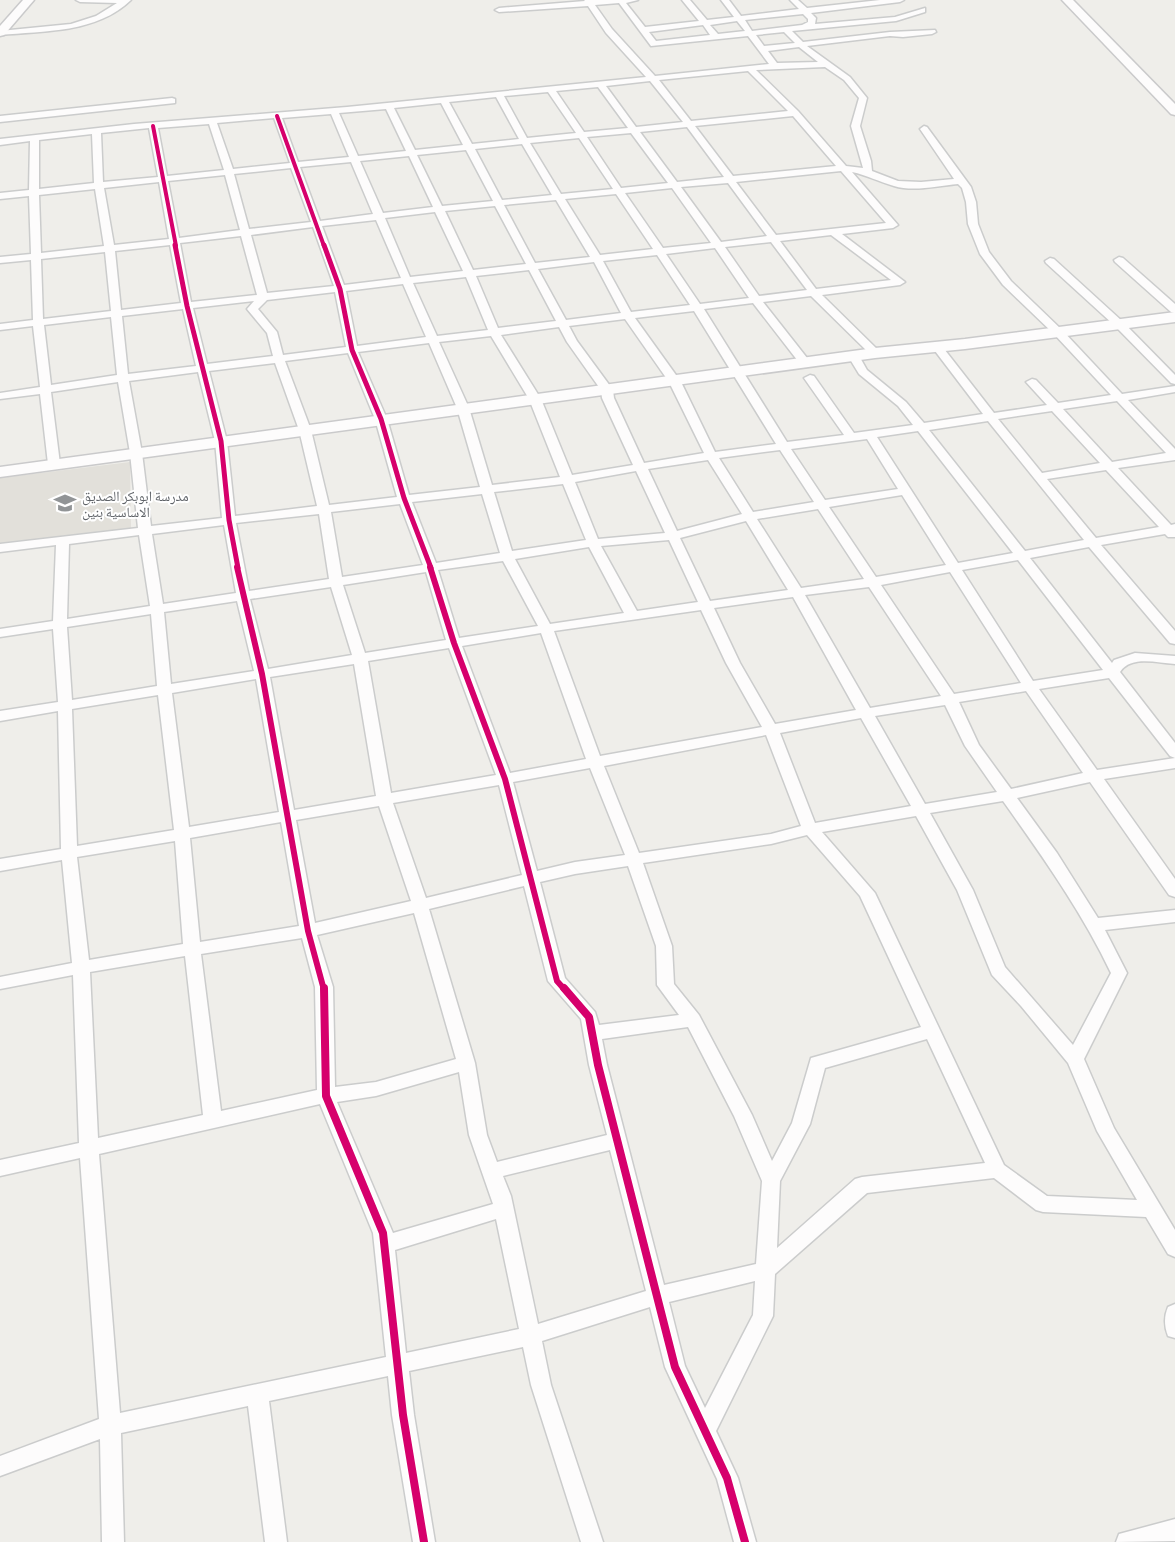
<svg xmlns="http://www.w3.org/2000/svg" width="1175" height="1542" viewBox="0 0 1175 1542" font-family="Commissioner,'Noto Naskh Arabic',sans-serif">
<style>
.education{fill:#e2e0da}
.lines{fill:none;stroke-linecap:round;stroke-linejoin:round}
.street-casing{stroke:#cbcccc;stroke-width:3}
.secondary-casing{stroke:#cacacb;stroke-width:3}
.street{fill:#fdfcfc;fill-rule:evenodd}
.secondary{fill:#fdfcfc;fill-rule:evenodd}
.cycleway-far3-casing{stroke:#fff;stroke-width:5.5}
.cycleway-far2-casing{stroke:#fff;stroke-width:8}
.cycleway-far1-casing{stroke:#fff;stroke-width:9}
.cycleway-casing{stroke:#fff;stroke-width:11}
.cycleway-far3{stroke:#d6006c;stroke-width:4}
.cycleway-far2{stroke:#d6006c;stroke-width:5}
.cycleway-far1{stroke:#d6006c;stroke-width:6}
.cycleway{stroke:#d6006c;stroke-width:8}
.labels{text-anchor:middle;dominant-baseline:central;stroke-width:4;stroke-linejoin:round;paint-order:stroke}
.poi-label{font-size:14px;fill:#5f6368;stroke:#fff;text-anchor:start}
</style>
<rect width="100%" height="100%" fill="#efeeea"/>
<polygon class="education" points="130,462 131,529 0,545 0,478"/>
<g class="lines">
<g class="street-casing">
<g id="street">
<path d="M76 0H131C97 33 44 31 0 35V31L71 24 96 16 117 3 80 2Z"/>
<path d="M584 0H638L626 3 645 27 699 21 682 0H690L707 20 734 17 721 0H729L741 16 799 9 790 0H798L807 8 880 0H904L900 2 811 13 816 18 815 24 895 17 925 8V12L896 21 792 31 803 42 890 32 935 30 936 32 932 34 903 37 890 36 807 46 850 77 867 98 860 126 871 161 872 171 898 181 921 182 954 179 920 129 924 126 927 127 971 187 976 202 978 224 989 252 1011 281 1062 330 1122 394 1175 386V392L1128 400 1175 449V460L1118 468 1171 525 1175 524V537H1168L1165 534 1101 545 1175 631V644L1170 643 1089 547 1030 558 1112 663 1114 660 1135 653 1175 656V664C1157 663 1131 655 1120 672L1175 743V758L1170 756 1109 678 1039 689 1097 770 1175 758V768L1104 779 1175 879V897L1169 895 1090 782 1017 798 1057 853 1098 918 1175 910V922L1105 930 1127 973 1084 1059 1114 1128 1175 1230V1257L1168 1254 1146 1217 1043 1212 1036 1210 994 1178 867 1193 775 1274 773 1316 716 1431 738 1478 756 1542H734L717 1479 665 1367 650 1307 542 1341 551 1385 603 1542H581L531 1385 523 1347 409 1371 414 1415 435 1542H413L392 1415 388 1376 269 1401 287 1542H265L248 1406 121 1433 124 1542H102L100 1439 0 1476V1456L99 1419 80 1158 0 1176V1160L79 1143 73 975 0 989V977L72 963 62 860 0 871V859L61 849 58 711 0 721V711L58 702 53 629 0 637V629L53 621 56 545 0 552V544L138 528 130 453 118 382 51 392 60 464 54 468 48 464 40 394 0 399V393L40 387 33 326 0 330V324L33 320 31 260 0 263V257L31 254 29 196 0 199V193L29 190 30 141 0 145V139L134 124 347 107 646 77 606 33 588 6 499 12 495 10 499 8 585 1ZM619 3 651 46 748 36 769 64 655 76 612 29 595 5ZM803 14 808 19V22L802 25 752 31 745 20ZM737 21 745 31 718 34 710 25ZM703 25 710 35 656 41 649 32ZM784 32 795 43 764 46 756 35ZM799 47 818 62 777 63 768 51ZM825 67 844 80 859 98 851 126 863 168 846 166 798 111 756 70ZM748 71 788 111 691 121 659 80ZM650 81 683 122 636 127 606 86ZM598 87 628 128 584 132 556 91ZM548 92 576 133 527 138 504 96ZM496 97 519 139 472 144 449 102ZM441 103 463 145 415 150 394 108ZM386 109 406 151 358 156 339 113ZM331 114 349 157 298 162 282 118ZM793 116 836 166 733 176 695 126ZM274 118 290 163 233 169 217 123ZM209 124 224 170 167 176 158 128ZM687 127 724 177 677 182 640 132ZM149 128 158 177 103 182 101 133ZM631 133 668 183 621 188 587 137ZM92 134 94 183 39 189V140ZM579 138 613 189 561 194 530 143ZM522 144 552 195 502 200 475 149ZM466 150 493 201 442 206 417 155ZM409 156 433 207 383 213 360 161ZM351 162 373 214 320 221 300 167ZM291 168 311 222 249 229 234 174ZM841 171 886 223 776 235 736 182ZM852 172C867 175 879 182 894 186 913 192 938 186 958 184L962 188 966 202 968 224 980 254 1003 285 1054 334 1111 395 1058 403 1036 380 1032 379 1026 382 1047 405 994 413 941 345 937 344 932 347 983 414 924 423 906 402 867 370 858 354 854 353 848 356 859 374 898 406 913 425 854 433 814 376 810 375 804 378 844 435 787 442 704 309 753 303 801 365 805 366 811 363 763 302 811 296 871 355H879L880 353 879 351 822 295 900 285 905 282 842 234 893 228 898 225ZM225 175 240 230 179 238 168 181ZM159 182 169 239 114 245 104 188ZM728 183 767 236 721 242 681 187ZM672 188 711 243 663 248 625 193ZM95 189 104 246 41 253 39 195ZM616 194 653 249 600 255 565 199ZM556 200 590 257 535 263 504 205ZM495 206 526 264 473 270 445 211ZM435 212 463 271 410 277 385 218ZM376 220 401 278 344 285 322 226ZM313 227 334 286 267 293 251 235ZM831 235 891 280 816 289 780 241ZM241 236 257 295 191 302 180 243ZM771 242 807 290 759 296 725 247ZM170 245 181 303 121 310 115 251ZM715 248 749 298 700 304 666 254ZM105 252 111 311 43 319 41 259ZM657 255 690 305 631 312 603 261ZM594 262 621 313 566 320 538 269ZM529 270 556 321 498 328 476 276ZM466 277 488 330 437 336 413 283ZM403 284 426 337 357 346 346 291ZM335 292 346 347 283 355 277 332 258 309 267 300ZM254 301 247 309 267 333 273 356 207 364 193 308ZM183 309 196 366 128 374 122 316ZM694 311 776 444 715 452 681 382 635 318ZM111 317 117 375 51 385 44 325ZM625 319 669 382 704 453 644 463 614 398 613 390 577 341 569 326ZM559 327 567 342 601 390 602 398 633 465 572 475 541 399 501 335ZM491 336 529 399 560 477 492 485 469 408 439 342ZM429 343 457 408 480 487 409 495 387 419 358 352ZM348 353 375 419 397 497 329 505 311 430 285 361ZM275 363 299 430 317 506 235 516 227 441 209 371ZM198 372 215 441 222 518 151 526 142 453 129 381ZM1117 401 1166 453 1112 462 1063 409ZM1052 411 1100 463 1042 473 998 419ZM988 421 1084 540 1025 551 929 430ZM918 431 1013 553 958 563 877 437ZM867 439 898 489 825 500 791 449ZM780 450 814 502 753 512 719 458ZM708 460 742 514 677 531 648 469ZM1106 470 1159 527 1096 538 1047 479ZM636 471 665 533 598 539 575 482ZM563 484 586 540 512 551 494 492ZM482 494 500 553 436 563 412 502ZM902 495 946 565 876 577 829 507ZM400 504 423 565 342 577 331 512ZM818 509 864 579 801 588 757 519ZM319 514 329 579 249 591 236 523ZM746 521 788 590 710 601 680 538ZM224 525 236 593 163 604 152 534ZM139 535 150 606 67 619 69 544ZM669 540 698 602 637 611 601 546ZM589 547 624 613 550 624 515 559ZM1018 560 1103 670 1033 681 962 570ZM503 561 538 626 459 638 438 570ZM426 572 446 640 365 653 343 585ZM950 572 1021 683 954 694 881 585ZM331 587 352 655 268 669 250 599ZM869 587 941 696 870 708 805 595ZM793 597 856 710 775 724 740 663 714 608ZM237 601 254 671 171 684 164 612ZM701 610 726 663 762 727 600 756 554 631ZM151 614 157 686 72 700 67 627ZM541 633 586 759 510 773 462 646ZM449 648 496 775 391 793 368 661ZM354 664 376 796 294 810 270 677ZM256 679 279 812 189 827 172 693ZM1026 691 1083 773 1011 789 979 745 959 702ZM158 695 174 830 77 846 72 709ZM945 705 965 746 997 792 925 804 875 716ZM861 718 911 806 815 823 780 733ZM766 735 801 826 771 834 639 853 604 766ZM590 768 625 855 575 862 537 871 513 782ZM499 785 522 875 426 898 393 803ZM1003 801C1042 856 1082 912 1111 973L1073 1045 1005 967 973 890 930 813ZM379 806 411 901 315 923 296 820ZM916 816 957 890 992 975 1021 1006 1068 1063 1097 1131 1137 1200 1047 1196 1004 1165 875 893 822 832ZM281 822 299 926 200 942 190 838ZM807 835 860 896 921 1027 811 1058 792 1123 772 1161 752 1115 699 1015 674 984 672 946 643 863 771 844ZM175 841 183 944 89 960 77 857ZM628 866 656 946 657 985 679 1015 599 1025 595 1012 565 978 540 882 575 874ZM524 886 548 981 581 1019 589 1065 607 1135 497 1162 487 1135 475 1063 429 909ZM414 913 456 1059 376 1082 335 1087 333 987 317 935ZM302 938 315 987 317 1090 221 1111 201 954ZM185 956 203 1115 98 1138 90 972ZM688 1027 734 1116 762 1181 756 1264 664 1285 607 1065 602 1039ZM927 1039 985 1163 862 1177 855 1179 777 1248 780 1181 810 1124 825 1068ZM459 1072 469 1135 493 1204 393 1233 337 1102 376 1096ZM320 1104 373 1233 386 1357 120 1413 99 1154ZM610 1150 646 1291 538 1324 511 1196 503 1176ZM496 1219 519 1329 406 1353 395 1250ZM755 1281 753 1315 705 1408 685 1366 669 1302Z"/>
<polygon points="172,98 175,99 175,103 0,122 0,116"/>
<polygon points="1119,257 1123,258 1175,304 1175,313 1171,312 1115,262 1114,260"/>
<polygon points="1050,258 1054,259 1122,321 1175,375 1175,384 1171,383 1114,325 1046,263 1045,261"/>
<path d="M1175 1304V1338L1168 1336C1164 1326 1164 1316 1168 1307Z"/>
<polygon points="1175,1519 1175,1541 1116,1542 1119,1534"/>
</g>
</g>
<g class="secondary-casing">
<g id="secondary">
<polygon points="23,0 34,0 4,35 0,36 0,26"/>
<polygon points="1062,0 1073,0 1175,104 1175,115 1171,114"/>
<polygon points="1175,312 1175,322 965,349 875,358 0,477 0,467 875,348 965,339"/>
</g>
</g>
<use href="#street" class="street"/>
<use href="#secondary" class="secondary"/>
<g class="cycleway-far3-casing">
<g id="cycleway-far3">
<polyline points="277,116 324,246"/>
<polyline points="153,126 176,246"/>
</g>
</g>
<g class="cycleway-far2-casing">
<g id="cycleway-far2">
<polyline points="175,245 187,306 221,441 229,520 238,568"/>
<polyline points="324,245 340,289 352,350 381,419 404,498 431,568"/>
</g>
</g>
<g class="cycleway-far1-casing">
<g id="cycleway-far1">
<polyline points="237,567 262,674 308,931 324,990"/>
<polyline points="430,567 454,643 505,779 557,981 565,990"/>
</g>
</g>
<g class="cycleway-casing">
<g id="cycleway">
<polyline points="324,988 326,1096 383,1233 403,1415 424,1542"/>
<polyline points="564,988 589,1017 598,1065 675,1367 727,1478 745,1542"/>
</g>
</g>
<use href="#cycleway-far3" class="cycleway-far3"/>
<use href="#cycleway-far2" class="cycleway-far2"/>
<use href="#cycleway-far1" class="cycleway-far1"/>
<use href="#cycleway" class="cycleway"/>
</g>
<defs>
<g id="university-bare" transform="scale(1.725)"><path d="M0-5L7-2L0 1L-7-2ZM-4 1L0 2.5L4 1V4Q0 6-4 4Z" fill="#919496" stroke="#fff" stroke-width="2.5" paint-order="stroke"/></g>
</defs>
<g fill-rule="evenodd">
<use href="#university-bare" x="65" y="503"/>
</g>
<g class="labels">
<g class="poi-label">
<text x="82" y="495">مدرسة ابوبكر الصديق<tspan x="82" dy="16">الاساسية بنين</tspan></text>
</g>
</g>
</svg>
